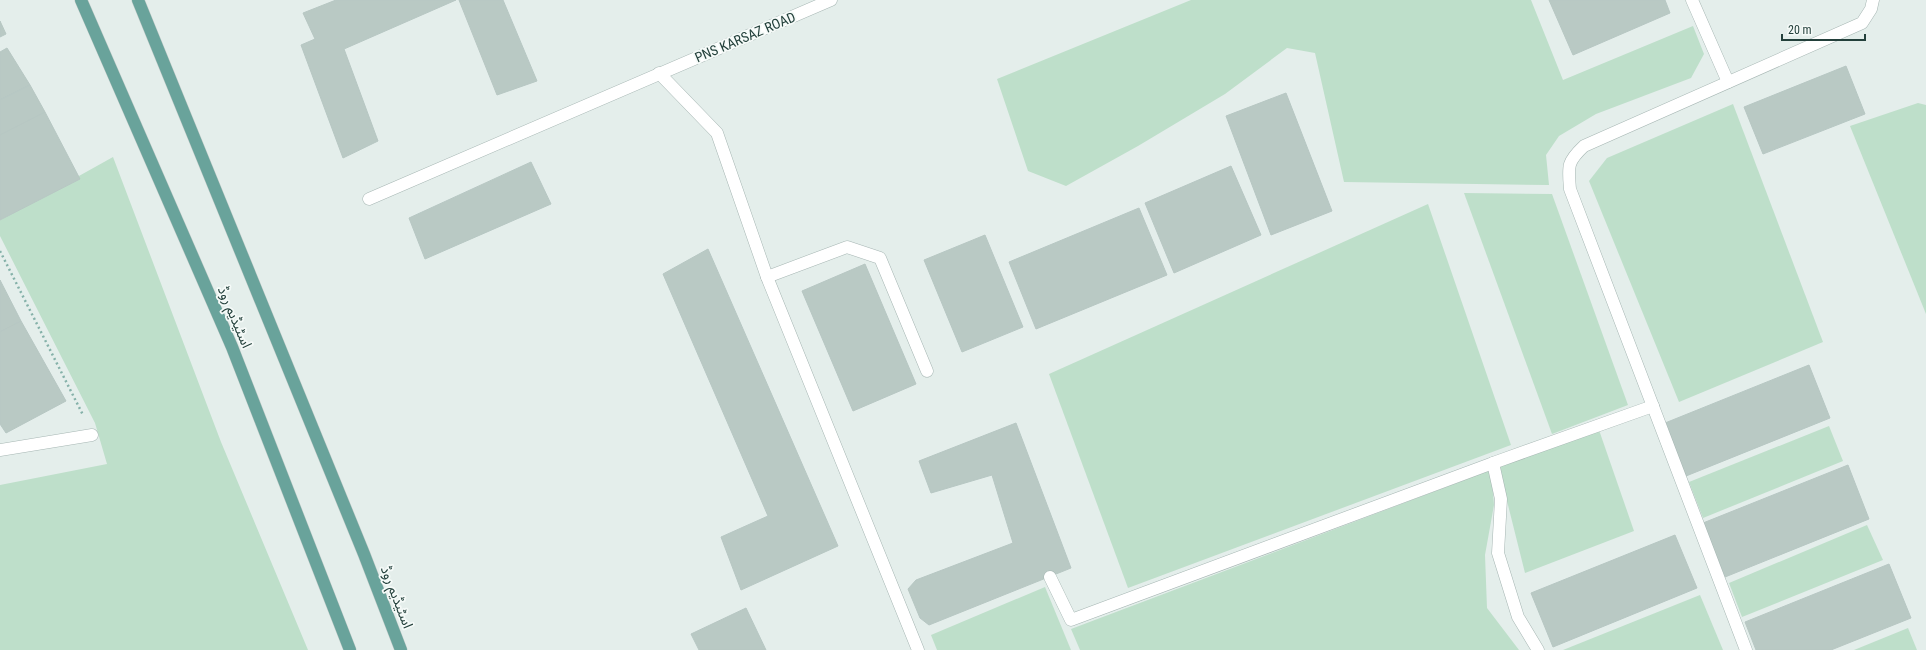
<svg xmlns="http://www.w3.org/2000/svg" width="1926" height="650" viewBox="0 0 1926 650" font-family="'Roboto Condensed','Noto Sans Arabic',sans-serif">
<style>
.green{fill:#bedfca}
.building{fill:#b9c9c4;stroke:#b7c7c3}
.lines{fill:none;stroke-linecap:round;stroke-linejoin:round}
.minor-casing{stroke:#a6b6b3;stroke-width:13}
.major-casing{stroke:#c1cac8;stroke-width:13}
.path{stroke:#85b1a9;stroke-width:2.5;stroke-dasharray:2 3;stroke-linecap:butt}
.minor{stroke:#fff;stroke-width:12}
.major{stroke:#69a39b;stroke-width:12}
.labels{text-anchor:middle;dominant-baseline:central;stroke-width:3.5;stroke-linejoin:round;paint-order:stroke}
.street-label{font-size:14px;fill:#23403b;stroke:#f5faf8}
</style>
<rect width="100%" height="100%" fill="#e4eeeb"/>
<g class="green">
<polygon points="1191,0 1531,0 1563,80 1693,26 1704,54 1691,78 1596,114 1559,136 1546,155 1549,185 1344,182 1315,53 1287,48 1225,94 1138,146 1066,186 1028,171 997,79"/>
<polygon points="1918,103 1926,105 1926,314 1850,126"/>
<polygon points="1733,104 1823,342 1679,402 1589,181 1607,158"/>
<polygon points="113,157 221,442 308,650 0,650 0,485 107,464 95,423 0,236 0,220"/>
<polygon points="1464,193 1552,194 1628,405 1552,434"/>
<polygon points="1428,204 1511,445 1128,588 1049,374"/>
<polygon points="1829,426 1843,461 1703,518 1689,482"/>
<polygon points="1599,430 1634,531 1525,573 1498,465"/>
<polygon points="1491,470 1494,505 1485,555 1487,608 1519,650 1080,650 1071,629"/>
<polygon points="1867,525 1883,560 1742,617 1729,583"/>
<polygon points="1045,587 1071,650 937,650 931,635"/>
<polygon points="1700,595 1723,650 1563,650"/>
<polygon points="1908,628 1917,650 1854,650"/>
</g>
<g class="building">
<polygon points="336,0 456,0 344,49 378,141 343,158 301,45 315,39 303,13"/>
<polygon points="459,0 503,0 537,81 497,95"/>
<polygon points="1549,0 1665,0 1670,13 1573,55"/>
<polygon points="0,21 6,34 0,37"/>
<polygon points="7,48 30,85 0,100 0,52"/>
<polygon points="1846,66 1865,114 1763,154 1744,107"/>
<polygon points="30,85 45,112 0,137 0,100"/>
<polygon points="1286,93 1332,211 1271,235 1226,116"/>
<polygon points="45,112 80,179 0,220 0,135"/>
<polygon points="531,162 551,204 425,259 409,218"/>
<polygon points="1231,166 1261,235 1174,273 1145,203"/>
<polygon points="1139,208 1167,275 1036,329 1009,262"/>
<polygon points="985,235 1023,327 962,352 924,260"/>
<polygon points="708,249 838,546 741,590 721,537 768,516 663,274"/>
<polygon points="865,264 916,384 853,411 802,291"/>
<polygon points="0,280 21,321 0,332"/>
<polygon points="21,321 66,401 6,433 0,424 0,332"/>
<polygon points="1809,365 1830,418 1686,476 1665,423"/>
<polygon points="1016,423 1071,568 929,625 920,618 908,589 916,580 1013,543 992,475 931,493 919,461"/>
<polygon points="1848,465 1869,519 1725,577 1703,523"/>
<polygon points="1675,535 1697,588 1553,647 1531,593"/>
<polygon points="1889,564 1911,618 1831,650 1756,650 1745,622"/>
<polygon points="746,608 766,650 699,650 691,634"/>
</g>
<g class="lines">
<g class="minor-casing">
<g id="minor">
<polyline points="1692,0 1728,82"/>
<polyline points="659,73 717,133 767,277 918,650"/>
<polyline points="369,199 831,0"/>
<polyline points="767,277 847,247 880,258 927,371"/>
<polyline points="0,450 92,435"/>
<polyline points="1050,577 1071,620 1493,463"/>
<polyline points="1538,650 1518,617 1498,553 1501,499 1493,463 1653,406"/>
<path d="M1746 650 1570 189C1568 166 1567 162 1584 146L1862 23 1871 9 1873 0"/>
</g>
</g>
<g class="major-casing">
<g id="major">
<polyline points="81,0 232,347 350,650"/>
<polyline points="138,0 364,554 401,650"/>
</g>
</g>
<polyline class="path" points="0,251 83,415"/>
<use href="#minor" class="minor"/>
<use href="#major" class="major"/>
</g>
<g class="labels">
<g class="street-label">
<text transform="translate(745 37) rotate(-23)">PNS KARSAZ ROAD</text>
<text transform="translate(235 317) rotate(67)">اسٹیڈیم روڈ</text>
<text transform="translate(397 597) rotate(69)">اسٹیڈیم روڈ</text>
</g>
</g>
<path d="M1782 34v6h83v-6" fill="none" stroke="#23403b" stroke-width="2"/>
<text x="1788" y="34" font-size="12" fill="#23403b" stroke="#f5faf8" stroke-width="3" paint-order="stroke">20 m</text>
</svg>
